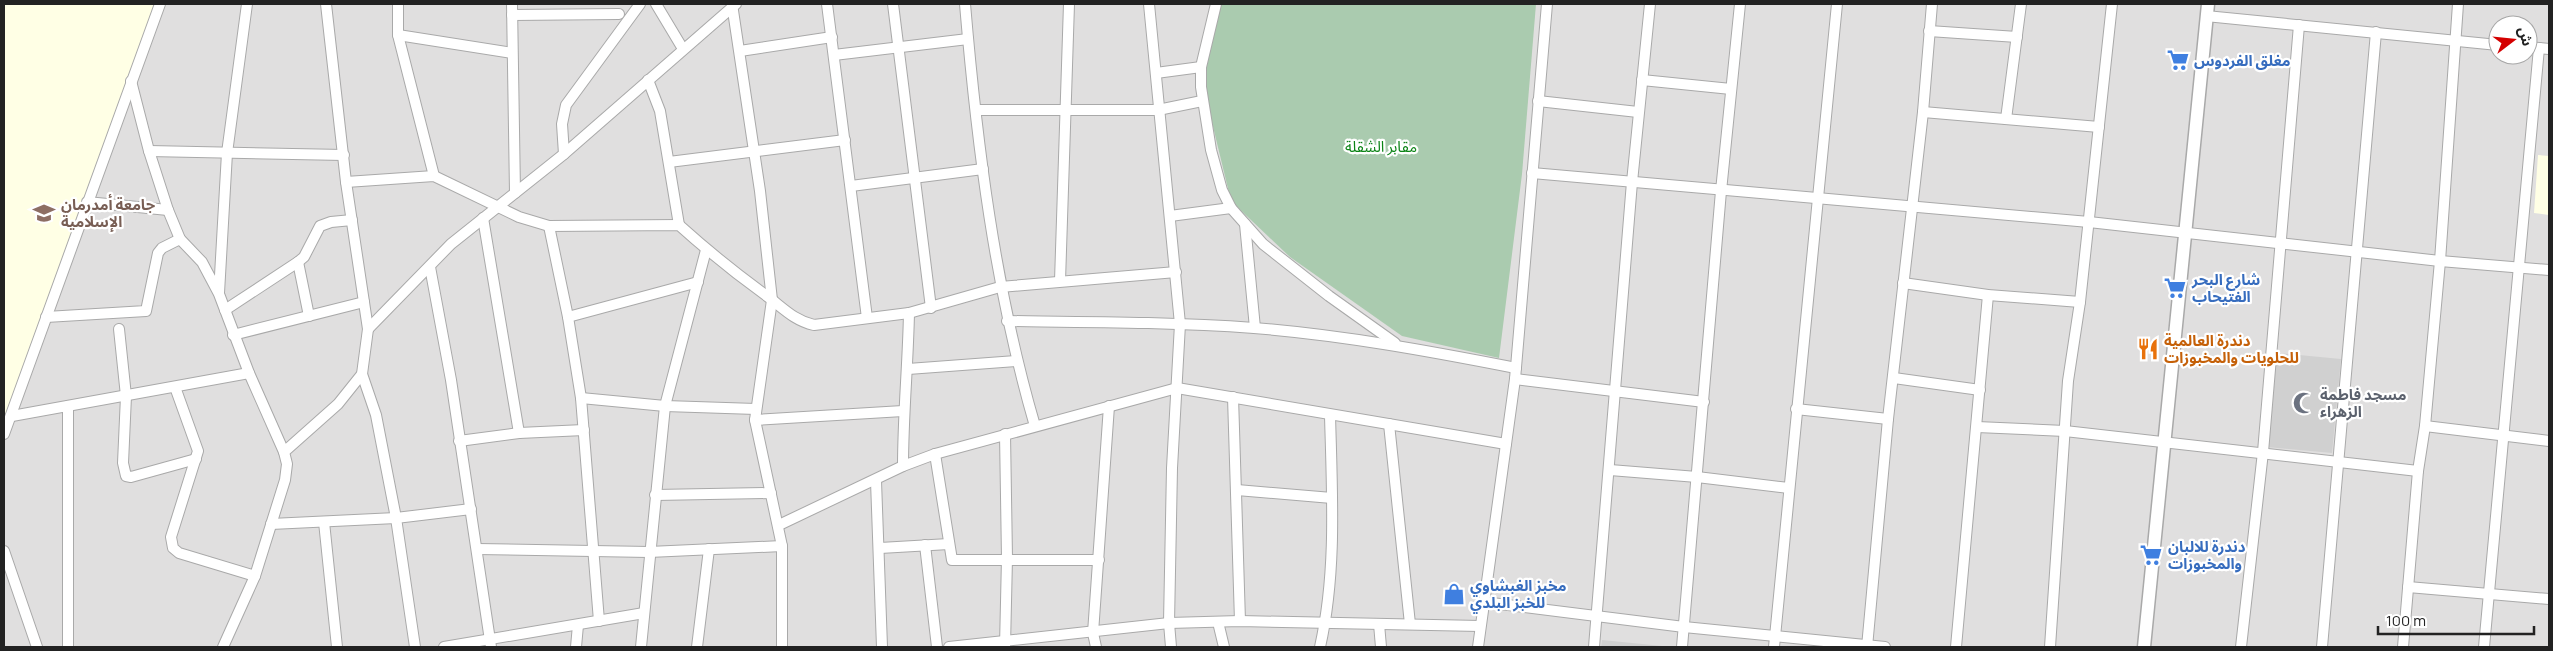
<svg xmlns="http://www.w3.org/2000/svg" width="2553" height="651" viewBox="0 0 2553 651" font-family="Manrope,'Noto Sans Arabic',sans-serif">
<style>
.residential{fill:#e0dfdf;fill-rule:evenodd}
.education{fill:#ffffe5}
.religious{fill:#d0d0d0}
.cemetery{fill:#aacbaf}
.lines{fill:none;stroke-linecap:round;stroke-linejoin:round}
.minor-casing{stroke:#a9a9a9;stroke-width:12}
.tertiary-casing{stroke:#a9a9a9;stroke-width:15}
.minor{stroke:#fff;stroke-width:10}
.tertiary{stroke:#fff;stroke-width:12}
.labels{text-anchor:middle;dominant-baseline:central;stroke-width:4.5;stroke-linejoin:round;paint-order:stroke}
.shop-label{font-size:15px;font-weight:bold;fill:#366cbe;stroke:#fff;text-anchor:start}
.park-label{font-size:15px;fill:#0c8416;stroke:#fff}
.education-label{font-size:15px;font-weight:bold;fill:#785e54;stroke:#fff;text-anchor:start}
.food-label{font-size:15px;font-weight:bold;fill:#c56008;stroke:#fff;text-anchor:start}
.worship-label{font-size:15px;font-weight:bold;fill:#5b616d;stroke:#fff;text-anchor:start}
</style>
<rect width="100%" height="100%" fill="#f2efe9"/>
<path class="residential" d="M138 4H2549V647H4V378ZM2498 25H2528V55H2498Z"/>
<g class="education">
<polygon points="4,4 166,4 4,423"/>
<polygon points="2538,155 2549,156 2549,215 2534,213"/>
</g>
<g class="religious">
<polygon points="2277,353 2341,359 2332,453 2267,447"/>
<polygon points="1602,640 1672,647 1601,647"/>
</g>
<polygon class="cemetery" points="1219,4 1536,4 1522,174 1499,358 1402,336 1290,257 1231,201 1201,77"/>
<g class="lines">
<g class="minor-casing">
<g id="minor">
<polyline points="398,4 398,35 434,176"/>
<polyline points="512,4 515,193"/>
<polyline points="656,4 683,49"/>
<polyline points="732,4 760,191 772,300 755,420 782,546 782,647"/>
<polyline points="827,4 867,318"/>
<polyline points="893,4 931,308"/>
<path d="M965 4C977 146 995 289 1035 426"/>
<polyline points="1149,4 1180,324 1172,468 1169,623 1171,647"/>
<polyline points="1216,4 1201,67 1201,87 1211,150 1222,190 1231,208 1263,244 1329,296 1395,343"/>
<polyline points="512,15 619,14"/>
<polyline points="2206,16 2498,45"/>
<polyline points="1929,31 2017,37"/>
<polyline points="398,35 512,53"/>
<polyline points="2528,47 2549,49"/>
<polyline points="740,51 832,37"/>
<polyline points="834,55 968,39"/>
<polyline points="1156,73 1201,67"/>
<polyline points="648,80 660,111 679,225"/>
<polyline points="1642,80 1731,89"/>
<polyline points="131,81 149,151 168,210 180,239 202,262 219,294 249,373 284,452"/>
<polyline points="1538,101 1638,112"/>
<polyline points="977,110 1158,110 1202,101"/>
<polyline points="1923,112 2099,127"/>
<polyline points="2006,119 2021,4"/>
<polyline points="149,151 344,155"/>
<polyline points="564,154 562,124 566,105 640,4"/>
<polyline points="669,162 845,140"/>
<polyline points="1532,173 2089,222 2440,261 2549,270"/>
<path d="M346 182 434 176 519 217 549 226 679 225C709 252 739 276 771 299 785 310 796 321 814 325L909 313 1000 287 1176 272"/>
<polyline points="851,186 983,169"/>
<polyline points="87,202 168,210"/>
<polyline points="1170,216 1231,208"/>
<polyline points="483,218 519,433"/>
<polyline points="1245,224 1255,328"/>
<polyline points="549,226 568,317 581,398 599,621"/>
<polyline points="298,262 309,316"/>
<polyline points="430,267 451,380 491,647"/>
<polyline points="1060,281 1069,4"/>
<polyline points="1903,283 1988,295 2080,302"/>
<polyline points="219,293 227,153 247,4"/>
<polyline points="225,310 298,262 304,257 320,226 331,222 352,220"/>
<polyline points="46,317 146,311 158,253 162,248 180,239"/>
<polyline points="568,317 698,282"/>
<path d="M1007 321C1089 322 1172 322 1254 328 1342 335 1429 351 1516 368"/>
<polyline points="119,329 126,396 123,463 126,476 131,477 196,459"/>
<polyline points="368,329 451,244 564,154 736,4"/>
<polyline points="233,335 364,302"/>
<polyline points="908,369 1016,361"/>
<polyline points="362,374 376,415 396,518 415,647"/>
<polyline points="1894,378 1980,390"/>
<polyline points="1515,379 1704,402"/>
<polyline points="175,387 198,451 171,537 173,548 179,553 255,576"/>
<polyline points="1233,397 1240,621"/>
<polyline points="581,398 665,406 756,409"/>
<polyline points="68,406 68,647"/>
<polyline points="1796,409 1888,419"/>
<polyline points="12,416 249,373"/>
<polyline points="755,420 903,411"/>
<polyline points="1389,424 1410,624"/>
<polyline points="2425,426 2549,441"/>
<polyline points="1977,427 2065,431 2418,471"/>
<polyline points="4,434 160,4"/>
<polyline points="459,441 519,433 584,430"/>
<polyline points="935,454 952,560 1099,560"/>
<path d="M903 466C903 415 908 364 909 313"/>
<polyline points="1610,470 1697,477 1789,488"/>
<polyline points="876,481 882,647"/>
<polyline points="1237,490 1332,498"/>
<polyline points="655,495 771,493"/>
<polyline points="324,522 337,647"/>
<polyline points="271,524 396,518 471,509"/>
<polyline points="779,525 903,466 935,454 1177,388 1506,444"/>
<polyline points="925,545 937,647"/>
<polyline points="880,548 949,544"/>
<polyline points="477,549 649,552 782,546"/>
<polyline points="4,551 37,647"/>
<polyline points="2408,587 2549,599"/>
<polyline points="1484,602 1684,627 1885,647"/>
<polyline points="1218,622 1224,647"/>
<polyline points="1379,624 1381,647"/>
<polyline points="1005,646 1007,558 1005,434"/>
<polyline points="223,647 255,576 285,480 287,464 284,452 338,404 362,374 368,329 346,182 326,4"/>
<polyline points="444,647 644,613"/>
<polyline points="576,647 578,625"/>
<polyline points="641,647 665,406 706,250"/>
<polyline points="697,647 709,549"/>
<polyline points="949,647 1169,623 1240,621 1480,626"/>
<polyline points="1096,647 1093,633 1109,406"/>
<path d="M1320 647C1337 571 1332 493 1330 415"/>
<polyline points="1478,647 1515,379 1547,4"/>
<polyline points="1594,647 1632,182 1650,4"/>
<polyline points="1682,647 1721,191 1740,4"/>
<polyline points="1774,647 1837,4"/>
<polyline points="1867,647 1888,419 1923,112 1932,4"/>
<polyline points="1956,647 1988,295"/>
<polyline points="2050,647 2068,381 2080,302 2112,4"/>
<polyline points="2241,647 2263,452 2299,25"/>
<polyline points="2322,647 2376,32"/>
<polyline points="2403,647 2418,471 2425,426 2440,261 2458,4"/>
<polyline points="2484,647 2539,48"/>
</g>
</g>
<g class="tertiary-casing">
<polyline id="tertiary" points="2144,647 2208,4"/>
</g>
<use href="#minor" class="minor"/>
<use href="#tertiary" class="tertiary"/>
</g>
<defs>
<g id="supermarket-bare" transform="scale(1.725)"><path d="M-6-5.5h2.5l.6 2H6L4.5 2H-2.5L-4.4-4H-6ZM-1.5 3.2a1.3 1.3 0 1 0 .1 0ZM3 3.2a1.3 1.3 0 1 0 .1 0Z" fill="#3f7fe0" stroke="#fff" stroke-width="2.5" paint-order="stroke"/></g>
<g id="university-bare" transform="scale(1.725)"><path d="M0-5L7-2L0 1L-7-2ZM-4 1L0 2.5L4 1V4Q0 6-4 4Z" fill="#8d6e63" stroke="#fff" stroke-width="2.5" paint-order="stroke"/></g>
<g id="restaurant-bare" transform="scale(1.725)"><path d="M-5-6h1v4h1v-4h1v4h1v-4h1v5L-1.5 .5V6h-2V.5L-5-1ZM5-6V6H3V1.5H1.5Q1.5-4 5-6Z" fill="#e8710a" stroke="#fff" stroke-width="2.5" paint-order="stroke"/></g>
<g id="mosque-bare" transform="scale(1.725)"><path d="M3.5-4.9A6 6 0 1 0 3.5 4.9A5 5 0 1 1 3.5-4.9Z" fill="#6b7280" stroke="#fff" stroke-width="2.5" paint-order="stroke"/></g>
<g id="shop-bare" transform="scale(1.725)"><path d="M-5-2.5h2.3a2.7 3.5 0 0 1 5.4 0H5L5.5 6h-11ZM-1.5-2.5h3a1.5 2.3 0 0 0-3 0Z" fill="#3f7fe0" stroke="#fff" stroke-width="2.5" paint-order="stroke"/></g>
</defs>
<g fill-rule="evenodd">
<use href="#supermarket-bare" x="2178" y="60"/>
<use href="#university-bare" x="44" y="213"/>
<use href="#supermarket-bare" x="2175" y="288"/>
<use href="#restaurant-bare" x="2148" y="349"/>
<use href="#mosque-bare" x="2304" y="403"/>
<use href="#supermarket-bare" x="2151" y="555"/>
<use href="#shop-bare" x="1454" y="594"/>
</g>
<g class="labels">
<g class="shop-label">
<text x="2194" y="60">مغلق الفردوس</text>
<text x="2192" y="279">شارع البحر<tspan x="2192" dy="17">الفتيحاب</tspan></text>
<text x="2168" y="546">دندرة للالبان<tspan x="2168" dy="17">والمخبوزات</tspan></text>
<text x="1470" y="585">مخبز الغبشاوي<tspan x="1470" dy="17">للخبز البلدي</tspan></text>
</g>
<g class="park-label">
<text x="1381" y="146">مقابر الشقلة</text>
</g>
<g class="education-label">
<text x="61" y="204">جامعة أمدرمان<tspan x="61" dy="17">الإسلامية</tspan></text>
</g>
<g class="food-label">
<text x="2164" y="340">دندرة العالمية<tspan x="2164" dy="17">للحلويات والمخبوزات</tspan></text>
</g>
<g class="worship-label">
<text x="2320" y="394">مسجد فاطمة<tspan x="2320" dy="17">الزهراء</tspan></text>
</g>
</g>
<rect width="2553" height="651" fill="none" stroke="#222222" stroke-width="10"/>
<g transform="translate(2513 40) rotate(74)"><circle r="24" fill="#ffffff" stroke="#a7a7a7"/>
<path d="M0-4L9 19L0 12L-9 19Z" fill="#d40000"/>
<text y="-8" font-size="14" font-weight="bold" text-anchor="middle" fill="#222222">ش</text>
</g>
<path d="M2378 626v8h156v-8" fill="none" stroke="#222222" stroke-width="2.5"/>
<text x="2386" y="626" font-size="15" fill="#222222" stroke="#ffffff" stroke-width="4" paint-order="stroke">100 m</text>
</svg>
